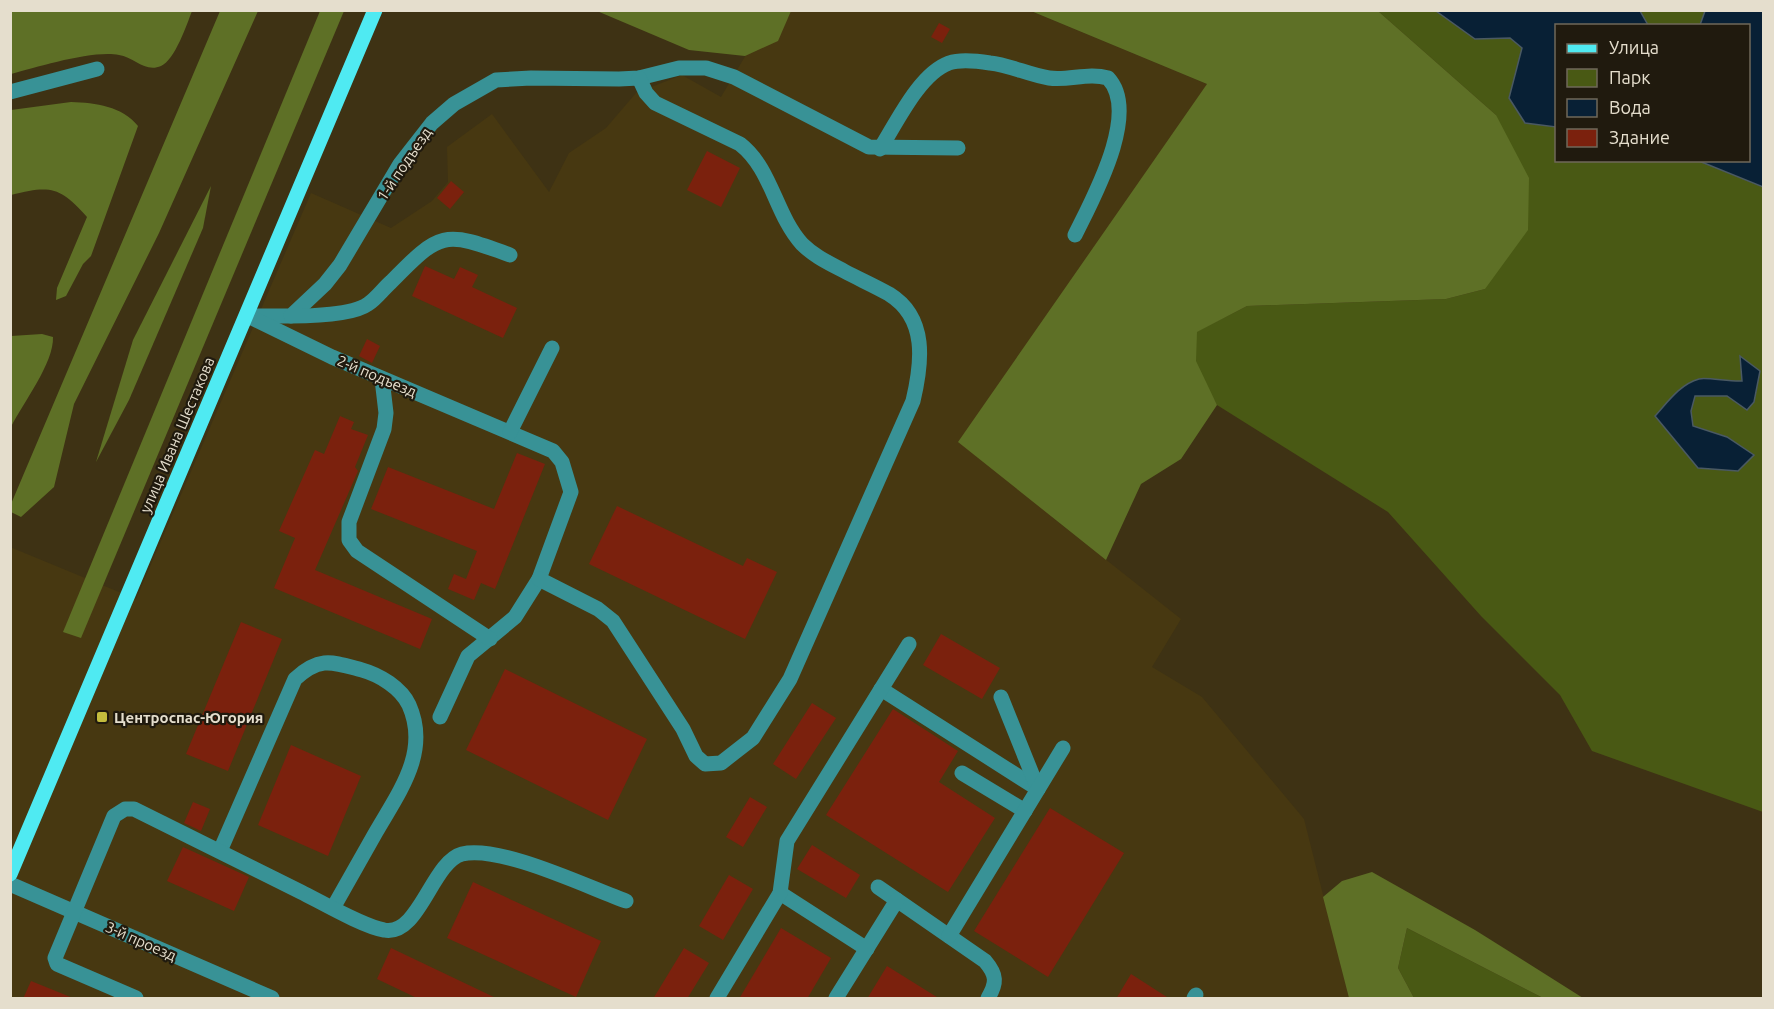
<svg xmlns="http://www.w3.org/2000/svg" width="1774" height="1009" viewBox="0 0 1774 1009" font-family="Ubuntu,sans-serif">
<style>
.built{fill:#473811}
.green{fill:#495914;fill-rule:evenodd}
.forest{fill:#5e7026}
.water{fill:#082035;stroke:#4a5963;stroke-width:1.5}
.building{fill:#7b210d}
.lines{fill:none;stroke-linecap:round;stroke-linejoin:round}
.minor{stroke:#389296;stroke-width:15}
.major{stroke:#4feaf2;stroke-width:15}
.poi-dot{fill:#c4bc3d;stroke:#201a0e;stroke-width:2}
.labels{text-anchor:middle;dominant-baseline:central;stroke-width:4.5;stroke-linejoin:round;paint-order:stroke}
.street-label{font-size:15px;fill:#e5decd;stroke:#201a0e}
.poi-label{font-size:15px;font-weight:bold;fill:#e5decd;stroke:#201a0e;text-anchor:start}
</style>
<rect width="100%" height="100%" fill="#3e3214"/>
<polygon class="built" points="772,11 1031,11 1207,84 1052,517 1181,619 1152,667 1202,697 1304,819 1349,998 11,998 10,547 136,599 311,193 391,228 432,201 448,182 447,147 492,114 549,192 569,153 606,128 636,93 682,75 721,97"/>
<g class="green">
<path d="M1378 11H1436L1475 39 1510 38 1523 48 1509 98 1525 123 1556 127V160L1699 161 1763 187V812L1592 751 1560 695 1481 616 1388 512 1217 405 1196 366V332L1247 306 1446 299 1485 289 1496 115ZM1740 357 1747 409 1727 396H1695L1691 411 1693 426 1727 437 1655 416 1700 379 1723 382 1742 381Z"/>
<polygon points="1640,11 1705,11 1700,26 1648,25"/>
<polygon points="1407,928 1543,998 1414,998 1398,968"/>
</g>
<g class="forest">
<path d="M11 10H192V11C187 24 175 60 161 66 145 73 134 57 119 55 92 50 38 67 11 74Z"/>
<polygon points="220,11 258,11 159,233 74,404 54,487 21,517 11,512 11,504"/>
<polygon points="320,11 344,11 81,638 63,632"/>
<polygon points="597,11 791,11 778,41 745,56 689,50"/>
<polygon points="1031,11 1378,11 1496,115 1529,178 1528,230 1485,289 1446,299 1247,306 1197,332 1196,361 1217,405 1181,459 1141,484 1106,560 958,442 1207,84"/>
<path d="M71 102C96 103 122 106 138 126L91 256 83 264 66 296 56 300 57 288 87 217C60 187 51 185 11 195V110Z"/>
<polygon points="211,186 203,228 129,400 96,462 133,340"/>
<path d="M42 334 53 337C54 363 23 403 11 427V336Z"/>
<polygon points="1372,872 1475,930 1583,998 1543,998 1407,928 1398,968 1414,998 1349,998 1323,897 1342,881"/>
</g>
<g class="water">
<polygon points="1436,11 1640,11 1648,25 1556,26 1556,127 1525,123 1509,98 1522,48 1510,38 1475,39"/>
<polygon points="1705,11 1763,11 1763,187 1699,161 1748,160 1748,26 1700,25"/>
<path d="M1740 356 1760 371 1754 402 1747 410 1727 396H1695L1691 411 1693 426 1727 437 1754 455 1738 471 1698 468 1655 416C1667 403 1680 384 1699 379 1706 377 1731 382 1742 381Z"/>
</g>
<g class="building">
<polygon points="939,23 950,29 942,43 931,37"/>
<polygon points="707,151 740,168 721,207 687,190"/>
<polygon points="451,181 464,192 450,209 437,198"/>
<polygon points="425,266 454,279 460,267 478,275 472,287 517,308 503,338 412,296"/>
<polygon points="367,339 380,346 372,363 359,356"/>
<polygon points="340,416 354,422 351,429 368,435 355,467 358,471 315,570 432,619 420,649 274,588 295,538 279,531 315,450 324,454"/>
<polygon points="517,453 545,464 495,589 481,583 474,600 448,589 454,574 466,579 477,551 371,509 388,467 494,509"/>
<polygon points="617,506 743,566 747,558 777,572 745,639 589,564"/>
<polygon points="241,622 282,639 228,771 186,754"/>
<polygon points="941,634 1000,668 982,699 923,665"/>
<polygon points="505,669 647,739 608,820 466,750"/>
<polygon points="812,703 836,718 796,779 773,764"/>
<polygon points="893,709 958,751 939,782 995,818 948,892 826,815"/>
<polygon points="291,745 361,776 328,856 258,825"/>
<polygon points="750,797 767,807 743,847 726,837"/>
<polygon points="193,802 210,809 201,831 184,823"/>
<polygon points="1050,808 1124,853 1048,977 974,931"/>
<polygon points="812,845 860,875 846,898 797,869"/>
<polygon points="183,847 249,877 234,911 167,881"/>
<polygon points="729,875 753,889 723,940 699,926"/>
<polygon points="473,882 601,941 576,997 447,938"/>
<polygon points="781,928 831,958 807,999 739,999"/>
<polygon points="391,948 498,999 419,999 377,979"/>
<polygon points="684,948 709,963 687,999 653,999"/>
<polygon points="887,966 940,999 867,999"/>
<polygon points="1131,974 1170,999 1116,999"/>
<polygon points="31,981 73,998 73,999 23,999"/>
</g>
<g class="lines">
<g class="minor">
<polyline points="10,92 97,69"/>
<path d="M880 149C896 124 919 74 949 63 961 59 977 61 990 63 1010 65 1029 75 1049 78 1069 81 1088 72 1108 78 1141 113 1092 200 1075 235"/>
<polyline points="247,316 291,316 325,284 340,265 400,164 432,123 454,104 496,80 531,78 619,79 639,78 679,68 706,68 734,77 869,147 958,148"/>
<path d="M291 316C309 316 353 315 368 304 376 299 383 289 391 282 440 232 443 230 510 255"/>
<polyline points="252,318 332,357 553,451 562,462 571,492 539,579 515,617 468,656 440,717"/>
<polyline points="382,379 386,413 384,429 349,522 349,540 357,551 490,639"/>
<polyline points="510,432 552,348"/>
<path d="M539 579 598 609 613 621 683 729 696 756 705 764 721 763 753 738 790 679 913 401C922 363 928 318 889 294 875 286 859 279 844 271 829 263 814 256 802 244 775 214 772 169 740 144L655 103 646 93 639 78"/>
<polyline points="881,689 1038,789"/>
<polyline points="1001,697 1038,789"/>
<polyline points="962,773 1025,811"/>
<path d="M220 851 295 679C320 656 332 662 362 670 380 675 401 688 409 705 430 752 399 792 376 832 362 857 347 883 333 908"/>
<polyline points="10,884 272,998"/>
<path d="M878 887 985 961C997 975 997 983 988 998"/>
<polyline points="780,893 867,949"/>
<polyline points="949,936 1063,748"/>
<path d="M136 998 57 964 55 958 114 816 125 809H134C190 837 245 864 301 892 321 902 364 927 384 930 419 937 432 862 462 854 501 845 587 887 626 901"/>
<polyline points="717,998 780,893 787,841 909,644"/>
<polyline points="836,998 897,900"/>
<polyline points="1194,998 1196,995"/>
</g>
<polyline class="major" points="10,874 375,10"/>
</g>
<rect class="poi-dot" x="96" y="711" width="12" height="12" rx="3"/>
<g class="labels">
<g class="street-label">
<text transform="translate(404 164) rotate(-56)">1-й подъезд</text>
<text transform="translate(377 376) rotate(23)">2-й подъезд</text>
<text transform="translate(177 435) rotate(-67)">улица Ивана Шестакова</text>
<text transform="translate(141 941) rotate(24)">3-й проезд</text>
</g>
<g class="poi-label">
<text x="114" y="717">Центроспас-Югория</text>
</g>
</g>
<rect width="1774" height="1009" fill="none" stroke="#e5decd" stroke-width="24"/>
<rect x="1555" y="24" width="195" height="138" fill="#201a0e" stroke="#6f685a" stroke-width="1.5"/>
<rect x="1567" y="44" width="30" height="9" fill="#4feaf2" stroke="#6f685a" stroke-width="1.5"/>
<text x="1609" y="54" font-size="18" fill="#e5decd">Улица</text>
<rect x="1567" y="69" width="30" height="18" fill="#495914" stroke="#6f685a" stroke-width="1.5"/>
<text x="1609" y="84" font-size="18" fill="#e5decd">Парк</text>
<rect x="1567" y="99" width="30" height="18" fill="#082035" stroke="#6f685a" stroke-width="1.5"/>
<text x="1609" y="114" font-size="18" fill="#e5decd">Вода</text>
<rect x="1567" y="129" width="30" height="18" fill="#7b210d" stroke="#6f685a" stroke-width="1.5"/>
<text x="1609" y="144" font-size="18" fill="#e5decd">Здание</text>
</svg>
